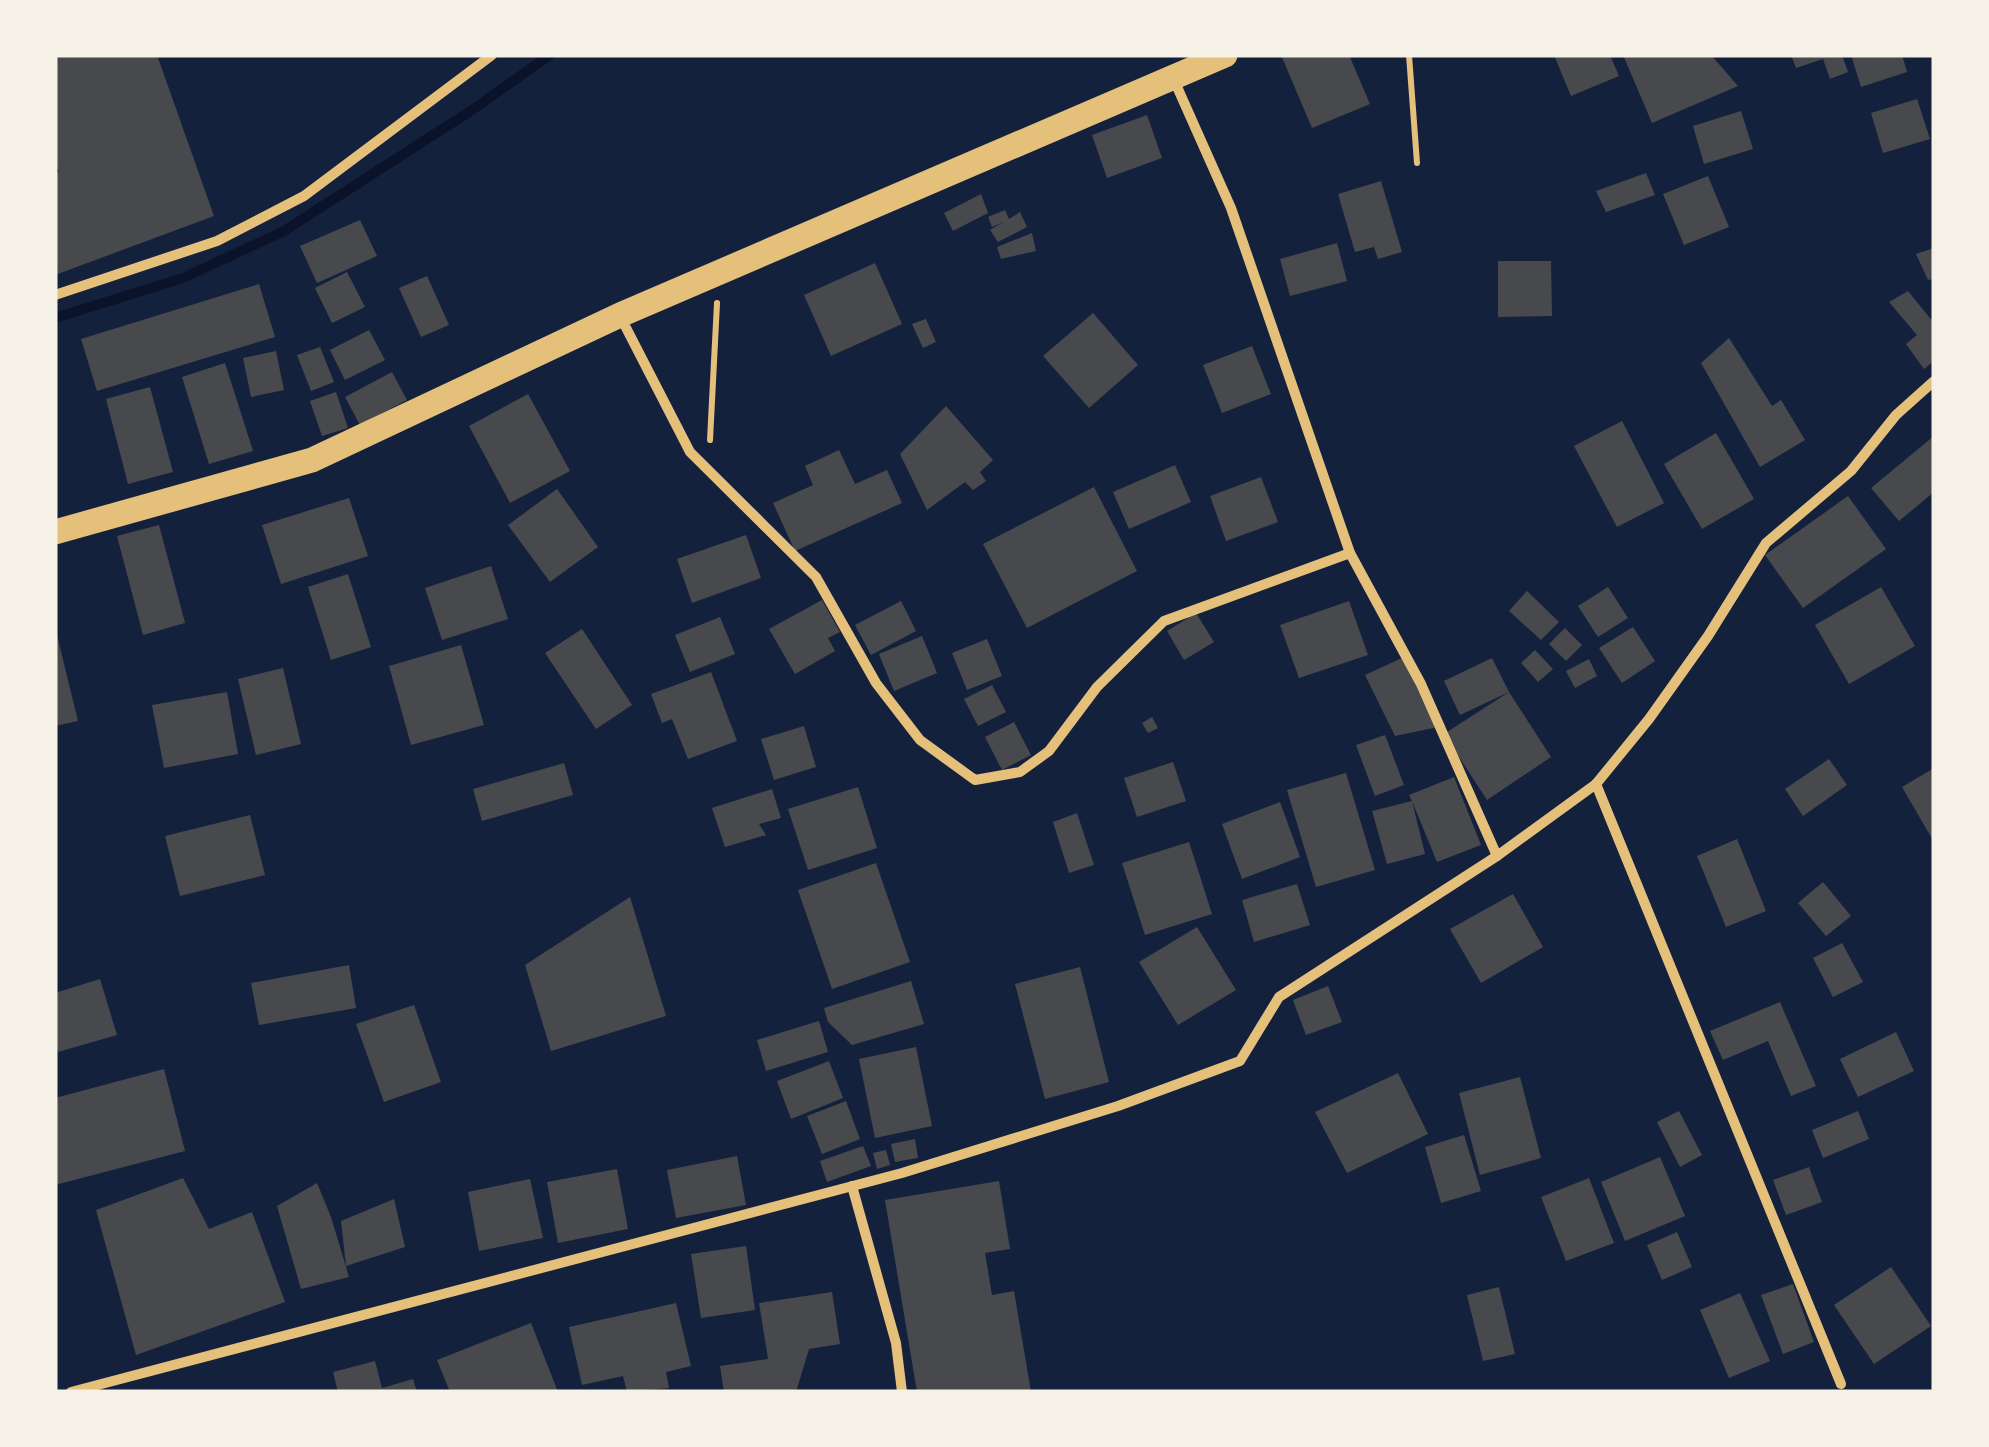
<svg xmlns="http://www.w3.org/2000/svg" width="1989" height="1447" viewBox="0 0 1989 1447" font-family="Literata,serif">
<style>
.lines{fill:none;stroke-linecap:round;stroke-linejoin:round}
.stream{stroke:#0b132b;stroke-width:10}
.building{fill:#48494c}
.path{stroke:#e5c07b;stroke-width:6}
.minor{stroke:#e5c07b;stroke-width:10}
.primary{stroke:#e5c07b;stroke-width:25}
</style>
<rect width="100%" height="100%" fill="#14213d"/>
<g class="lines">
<polyline class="stream" points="55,318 183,278 284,231 469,112 550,55"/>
</g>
<g class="building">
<polygon points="55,55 157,55 214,216 55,275 55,173 59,172 55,162"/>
<polygon points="1281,55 1349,55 1370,104 1312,128"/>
<polygon points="1554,55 1610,55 1619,76 1571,96"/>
<polygon points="1623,55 1711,55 1738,86 1652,123"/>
<polygon points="1791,55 1842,55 1848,72 1830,79 1823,59 1796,68"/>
<polygon points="1851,55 1902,55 1907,72 1861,87"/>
<polygon points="1917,99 1930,139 1883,153 1871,113"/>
<polygon points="1741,111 1753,149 1704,164 1693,126"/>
<polygon points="1147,115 1162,158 1107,178 1092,135"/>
<polygon points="1646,173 1655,195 1606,212 1596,191"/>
<polygon points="1708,176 1729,227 1684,245 1663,194"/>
<polygon points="1381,181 1402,252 1378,259 1374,247 1355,252 1338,194"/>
<polygon points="981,194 988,213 953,231 944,213"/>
<polygon points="1005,210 1009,219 1020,212 1027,227 998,242 990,230 1003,222 992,227 988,217"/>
<polygon points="360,220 377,256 317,283 300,246"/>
<polygon points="1032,233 1036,251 1001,259 997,247"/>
<polygon points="1337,243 1347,281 1290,296 1280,259"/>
<polygon points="1934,248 1934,279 1928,280 1916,254"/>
<polygon points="1498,261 1551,261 1552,316 1498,317"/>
<polygon points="875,263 902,324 831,356 804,295"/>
<polygon points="347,272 365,307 332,323 315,288"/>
<polygon points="427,276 449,325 421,337 399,288"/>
<polygon points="259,284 275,337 97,391 81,339"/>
<polygon points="1908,291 1934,323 1934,361 1924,369 1906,344 1917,335 1889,302"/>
<polygon points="1093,313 1138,365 1089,408 1043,356"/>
<polygon points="926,319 936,342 923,348 912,324"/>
<polygon points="369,330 385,360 345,380 330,350"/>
<polygon points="1729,338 1772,406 1781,400 1805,440 1760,467 1701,363"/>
<polygon points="1252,346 1271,394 1222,413 1203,365"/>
<polygon points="320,347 334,382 311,391 297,355"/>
<polygon points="276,351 284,390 251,397 243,358"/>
<polygon points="225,363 253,451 209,464 182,377"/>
<polygon points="392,372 407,400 360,425 345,397"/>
<polygon points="150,387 173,472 128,484 106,399"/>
<polygon points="336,392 348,428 322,436 310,401"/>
<polygon points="528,394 570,471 510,503 469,426"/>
<polygon points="946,406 993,460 980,472 986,481 973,490 965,482 927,510 900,454"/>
<polygon points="1622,421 1664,503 1617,527 1574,446"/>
<polygon points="1716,433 1754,499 1702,529 1664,464"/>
<polygon points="1934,436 1934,492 1899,521 1871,488"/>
<polygon points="839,450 855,484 887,470 902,503 795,551 773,503 813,485 805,466"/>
<polygon points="1175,465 1191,502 1129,529 1113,492"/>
<polygon points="1261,477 1278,522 1226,541 1210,496"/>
<polygon points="1094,487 1137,571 1027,628 983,544"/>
<polygon points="557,489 598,547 550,582 508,525"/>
<polygon points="1848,496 1886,549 1803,608 1765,555"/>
<polygon points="349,498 368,556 281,584 262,525"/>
<polygon points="159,525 185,623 143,635 117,536"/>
<polygon points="746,535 761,578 692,603 677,559"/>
<polygon points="491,566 508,619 442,640 425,588"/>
<polygon points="348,574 371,647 331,660 308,587"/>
<polygon points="1608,587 1628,618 1598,637 1578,606"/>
<polygon points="1881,587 1915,646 1849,684 1815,625"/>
<polygon points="1527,591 1559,622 1541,640 1509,611"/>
<polygon points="822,600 840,632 828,638 835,651 795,674 769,629"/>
<polygon points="901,601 916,631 871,655 855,625"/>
<polygon points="1349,601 1368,655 1299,678 1280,625"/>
<polygon points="1196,613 1214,642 1184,660 1167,631"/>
<polygon points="720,617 735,654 690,672 675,635"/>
<polygon points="55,627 78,721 55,726"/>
<polygon points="1633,627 1655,661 1622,683 1599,648"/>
<polygon points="1565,628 1582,645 1566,661 1549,644"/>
<polygon points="582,629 632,705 596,729 545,653"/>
<polygon points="922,636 937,673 894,691 879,654"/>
<polygon points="987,639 1002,676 967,690 952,653"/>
<polygon points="461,645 484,725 411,745 389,666"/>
<polygon points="1535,650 1553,669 1538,682 1521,663"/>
<polygon points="1404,657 1438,727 1395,736 1365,675"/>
<polygon points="1492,658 1509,692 1460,715 1444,681"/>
<polygon points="1589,659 1597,676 1575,688 1566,671"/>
<polygon points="283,668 301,744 256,755 238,679"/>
<polygon points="711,672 737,741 688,759 672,719 662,723 651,694"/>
<polygon points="992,685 1006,712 978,726 964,699"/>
<polygon points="227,692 238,754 164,768 152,705"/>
<polygon points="1509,692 1551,757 1487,800 1444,734"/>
<polygon points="1152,717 1158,728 1148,733 1142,723"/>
<polygon points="1014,722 1031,755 1002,770 985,737"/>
<polygon points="804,726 816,767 774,780 761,739"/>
<polygon points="1385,735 1404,785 1375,796 1356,745"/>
<polygon points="1829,759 1847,785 1803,816 1785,789"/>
<polygon points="1173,762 1186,801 1137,817 1124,778"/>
<polygon points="564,763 573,795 482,821 473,789"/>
<polygon points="1934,768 1934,842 1902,787"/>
<polygon points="1346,773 1375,870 1316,887 1287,790"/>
<polygon points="1454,777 1481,845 1437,862 1412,801 1425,854 1387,864 1372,811 1412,801 1409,795"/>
<polygon points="858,787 877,848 808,870 788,809"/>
<polygon points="772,789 781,818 759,824 766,835 725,847 712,808"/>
<polygon points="1280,802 1300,857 1242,879 1222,824"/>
<polygon points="1077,813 1094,865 1069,873 1053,822"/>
<polygon points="250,815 265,875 180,896 165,836"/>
<polygon points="1737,839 1766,911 1726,927 1697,856"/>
<polygon points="1189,842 1212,914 1145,935 1122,863"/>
<polygon points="876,863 910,962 832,989 798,890"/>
<polygon points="1823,882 1851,916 1826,936 1798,903"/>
<polygon points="1297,884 1310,925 1254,942 1242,900"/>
<polygon points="1513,894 1543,947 1481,983 1450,929"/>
<polygon points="630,897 666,1016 551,1051 525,965"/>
<polygon points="1197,927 1236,990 1178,1025 1139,962"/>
<polygon points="1842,943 1863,982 1833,997 1813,958"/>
<polygon points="349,965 356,1008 259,1025 251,983"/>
<polygon points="1080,967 1109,1082 1045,1099 1015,984"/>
<polygon points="100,979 117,1035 58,1052 55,1041 55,993"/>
<polygon points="911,981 924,1024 852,1045 828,1022 824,1008"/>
<polygon points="1328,986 1342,1022 1306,1035 1293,1000"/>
<polygon points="1780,1002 1816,1086 1791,1096 1768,1041 1723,1060 1710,1031"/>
<polygon points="414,1005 441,1082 384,1102 356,1024"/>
<polygon points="819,1021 828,1052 766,1071 757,1040"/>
<polygon points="1896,1032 1914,1071 1858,1097 1840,1059"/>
<polygon points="916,1047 932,1126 875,1138 859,1059"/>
<polygon points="829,1061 843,1098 791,1119 777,1081"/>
<polygon points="164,1069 185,1151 55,1185 55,1098"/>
<polygon points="1398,1073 1428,1134 1347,1173 1315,1112"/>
<polygon points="1520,1077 1541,1158 1480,1175 1459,1093"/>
<polygon points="846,1101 860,1139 822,1154 807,1116"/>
<polygon points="1679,1111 1702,1155 1680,1167 1657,1122"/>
<polygon points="1858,1111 1869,1139 1823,1158 1812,1130"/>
<polygon points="1464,1135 1481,1191 1441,1203 1425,1147"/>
<polygon points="915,1139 918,1158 895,1162 891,1144"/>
<polygon points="863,1146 871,1166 827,1182 820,1161"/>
<polygon points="886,1150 890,1165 877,1169 873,1153"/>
<polygon points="737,1156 746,1205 676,1218 667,1170"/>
<polygon points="1660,1157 1685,1216 1625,1241 1601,1182"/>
<polygon points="1809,1167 1822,1202 1786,1215 1773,1180"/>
<polygon points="617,1169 628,1229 558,1243 547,1182"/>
<polygon points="183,1178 209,1229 252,1212 285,1302 136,1355 96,1210"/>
<polygon points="1589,1178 1614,1243 1566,1261 1541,1197"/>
<polygon points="530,1179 543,1238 479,1251 468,1192"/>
<polygon points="999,1181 1010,1249 985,1253 992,1295 1014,1291 1031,1392 917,1392 885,1200"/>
<polygon points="317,1183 331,1217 349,1277 301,1289 277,1206"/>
<polygon points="394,1199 405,1247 346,1266 341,1221"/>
<polygon points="1677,1232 1692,1267 1662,1280 1647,1245"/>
<polygon points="746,1246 755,1310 701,1318 691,1254"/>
<polygon points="1891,1267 1931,1326 1874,1364 1834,1305"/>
<polygon points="1793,1284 1814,1342 1783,1354 1761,1295"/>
<polygon points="1499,1287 1515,1354 1483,1361 1467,1295"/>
<polygon points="832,1292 840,1344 809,1349 796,1392 724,1392 720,1366 768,1359 759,1303"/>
<polygon points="1740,1293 1770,1361 1729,1378 1700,1310"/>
<polygon points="676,1303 691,1366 666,1372 669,1388 627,1392 623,1376 582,1385 569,1327"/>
<polygon points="531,1323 558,1392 450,1392 437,1360"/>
<polygon points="375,1361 382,1388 413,1379 417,1392 338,1392 333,1372"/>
</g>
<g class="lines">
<g class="path">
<polyline points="1409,55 1417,163"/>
<polyline points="710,440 717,303"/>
</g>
<g class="minor">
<polyline points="1174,80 1231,208 1350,553 1421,684 1497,856"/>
<polyline points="55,295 217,241 304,196 492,55"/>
<polyline points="620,316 690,452 816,577 876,683 920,740 975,780 1020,772 1049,751 1097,687 1164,621 1350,553"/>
<polyline points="1596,784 1841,1384"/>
<polyline points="852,1186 896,1343 902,1392"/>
<polyline points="71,1392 902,1173 1118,1106 1240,1061 1279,997 1497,856 1596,784 1649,719 1708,636 1766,543 1851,471 1896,415 1934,381"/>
</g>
<polyline class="primary" points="55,532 312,460 620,315 1225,55"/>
</g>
<rect width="1989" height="1447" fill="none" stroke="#f6f1e7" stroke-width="115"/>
</svg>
